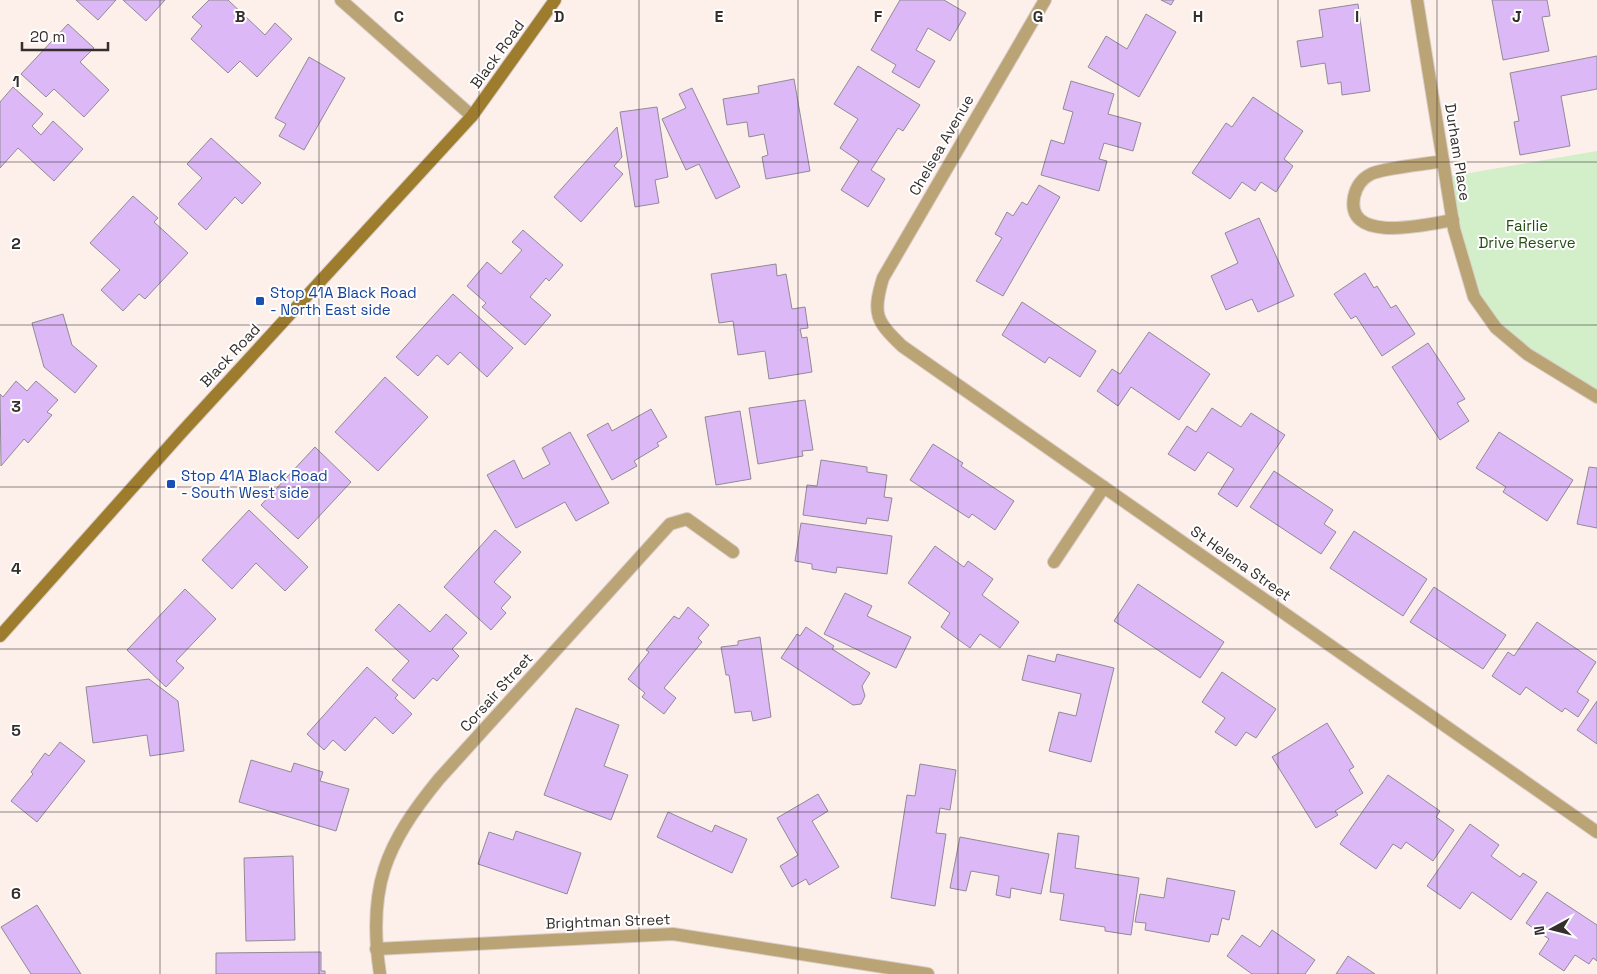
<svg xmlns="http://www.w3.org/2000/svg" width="1597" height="974" viewBox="0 0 1597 974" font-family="'Space Grotesk',sans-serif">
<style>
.green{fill:#d2efc9}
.building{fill:#dcb9f6;stroke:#918a97}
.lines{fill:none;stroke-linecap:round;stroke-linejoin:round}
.minor-casing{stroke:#d9cdc8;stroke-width:14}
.secondary-casing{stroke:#d9cdc8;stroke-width:14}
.minor{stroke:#baa374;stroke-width:12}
.secondary{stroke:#9d7c2e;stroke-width:12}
.grid{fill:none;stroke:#342e2c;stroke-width:1;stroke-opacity:0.55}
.transit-dot{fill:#1a4fb4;stroke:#fff;stroke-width:2}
.labels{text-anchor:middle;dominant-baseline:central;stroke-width:4;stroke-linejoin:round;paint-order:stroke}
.street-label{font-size:15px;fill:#342e2c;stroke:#fff}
.park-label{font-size:15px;fill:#244c13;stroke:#fff}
.transit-label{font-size:15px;fill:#164399;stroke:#fff;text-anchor:start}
.grid-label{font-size:16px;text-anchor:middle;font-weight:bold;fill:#342e2c;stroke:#fff;stroke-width:4;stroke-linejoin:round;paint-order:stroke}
</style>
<rect width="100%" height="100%" fill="#fdf0ea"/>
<polygon class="green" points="1597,151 1597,397 1527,354 1474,297 1446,177"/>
<g class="building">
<polygon points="76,0 116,0 98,20"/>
<polygon points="123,0 165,0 146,21"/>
<polygon points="209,0 228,0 265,35 275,23 292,39 257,77 240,61 228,73 191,39 202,26 192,17"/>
<polygon points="900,0 944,0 966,13 950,41 928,28 916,50 935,61 919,88 892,72 896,65 871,50"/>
<polygon points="1161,0 1174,0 1171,5"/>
<polygon points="1492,0 1547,0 1550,16 1542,17 1549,51 1503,60"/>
<polygon points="1358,4 1370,91 1342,95 1341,82 1328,84 1325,63 1301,67 1297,41 1323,37 1319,10"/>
<polygon points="1146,14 1176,32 1139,97 1088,67 1106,36 1127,49"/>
<polygon points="68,24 94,48 80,62 109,90 84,117 54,89 46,97 21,74"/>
<polygon points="1597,56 1597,89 1561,96 1570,146 1520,155 1514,122 1519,121 1510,73"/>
<polygon points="309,57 345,78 304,150 279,136 286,124 275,118"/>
<polygon points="858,66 920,105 903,131 898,128 871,170 885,179 868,207 841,190 859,161 840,148 858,119 834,104"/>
<polygon points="794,79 810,171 766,179 762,157 768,155 764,134 749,137 747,122 727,125 723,99 759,93 758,86"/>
<polygon points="1071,81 1114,94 1108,114 1141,123 1133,151 1104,143 1099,159 1107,161 1099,191 1041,175 1051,140 1064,144 1073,112 1063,109"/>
<polygon points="13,87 43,114 32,126 41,135 53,121 83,149 54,181 18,148 0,168 0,102"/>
<polygon points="692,88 740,187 716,199 699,164 686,170 662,119 686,108 679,94"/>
<polygon points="1253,97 1303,131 1284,159 1293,166 1276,192 1261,182 1255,191 1242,182 1230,199 1192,173 1226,123 1232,127"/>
<polygon points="657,107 668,177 655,180 659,203 635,207 620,112"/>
<polygon points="617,127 622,157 614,166 623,174 581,222 554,197"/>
<polygon points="211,138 261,183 242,204 235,197 206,230 178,204 202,178 187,164"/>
<polygon points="1039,185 1060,197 1003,296 976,281 1002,238 995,234 1007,212 1013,216 1022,202 1027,205"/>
<polygon points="133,196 158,218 154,222 188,253 145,299 139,294 123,311 101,290 120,270 90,243"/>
<polygon points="1259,218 1294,296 1258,312 1252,299 1226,310 1211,276 1238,263 1225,233"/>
<polygon points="523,230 563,265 549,281 546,278 530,297 551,315 525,345 482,307 486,303 467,286 487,262 501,274 522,250 512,242"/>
<polygon points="776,264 777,276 786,274 792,309 805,307 808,328 800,329 802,338 807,337 812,372 769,379 765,351 738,355 733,321 719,323 711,274"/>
<polygon points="1365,273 1374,288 1377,286 1391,308 1396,305 1415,334 1382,356 1356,316 1351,319 1334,294"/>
<polygon points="453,294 513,348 487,377 460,352 448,365 437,355 418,376 396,357"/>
<polygon points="1022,302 1096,351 1080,377 1049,357 1045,363 1002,335"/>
<polygon points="63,314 72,345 97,366 75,393 44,367 32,323"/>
<polygon points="1149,332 1210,374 1179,420 1131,387 1118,406 1097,391 1112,369 1120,374"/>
<polygon points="1428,343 1465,399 1457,403 1469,421 1440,440 1392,367"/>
<polygon points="385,377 428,417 378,471 335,432"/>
<polygon points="16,381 27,391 36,381 58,400 47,412 52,415 28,443 24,439 1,466 0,394 3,397"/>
<polygon points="805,400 813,450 802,451 803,456 758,464 749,408"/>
<polygon points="1212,408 1241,427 1251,413 1285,435 1237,507 1218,494 1234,469 1208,452 1195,471 1168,454 1187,426 1196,432"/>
<polygon points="651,409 667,437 657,443 659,446 634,461 637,466 612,480 587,435 608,423 612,431"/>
<polygon points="740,411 751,479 716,485 705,417"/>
<polygon points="570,432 609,503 576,521 565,502 516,528 487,475 514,460 523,479 550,464 542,448"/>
<polygon points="1499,432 1573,480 1547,521 1503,492 1506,487 1476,468"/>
<polygon points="933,444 963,463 961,466 1014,501 995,530 972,514 969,518 910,480"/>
<polygon points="315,447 351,482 298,539 261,505"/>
<polygon points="821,460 867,467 867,472 887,475 884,497 892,498 888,521 867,518 866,524 803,515 807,485 817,486"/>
<polygon points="1589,467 1597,468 1597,528 1577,524"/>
<polygon points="1274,471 1333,510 1324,524 1336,532 1321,554 1250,507"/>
<polygon points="249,510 308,567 285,591 256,563 232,589 202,560"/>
<polygon points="801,523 892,536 887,574 837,567 836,573 812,569 812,564 795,561"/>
<polygon points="495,530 521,552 494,582 511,597 501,608 506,613 491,630 444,587"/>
<polygon points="1354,531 1427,579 1403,616 1330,568"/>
<polygon points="935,546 964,567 968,561 993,579 982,595 1019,622 1000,648 980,634 970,648 941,627 950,613 908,583"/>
<polygon points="1138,584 1224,642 1200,678 1114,621"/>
<polygon points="1434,587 1506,635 1483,669 1410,622"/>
<polygon points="185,589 216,619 176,661 184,668 166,687 127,650"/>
<polygon points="845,593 872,606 867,616 911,637 896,668 824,634"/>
<polygon points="399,604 430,632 446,614 467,633 452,649 459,656 437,681 433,678 414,699 392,680 409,661 375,630"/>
<polygon points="688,607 709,625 698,638 702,642 664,688 676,698 664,714 642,697 645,693 628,679 649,652 646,650 674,616 679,619"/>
<polygon points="1537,622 1596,662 1577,692 1589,700 1578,717 1565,708 1562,712 1526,687 1520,695 1492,676 1508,652 1514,656"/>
<polygon points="806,627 834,646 832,649 870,673 862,686 865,696 861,704 853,705 781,658 797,634 800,636"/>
<polygon points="760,637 771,717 753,721 751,711 735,713 729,675 726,675 721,647 738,645 738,641"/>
<polygon points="1057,654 1114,668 1091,762 1049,751 1059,712 1076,716 1081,694 1022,680 1028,655 1055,662"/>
<polygon points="367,667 398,695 395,698 412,714 393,734 375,717 345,751 333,740 324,750 307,734"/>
<polygon points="1222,672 1276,709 1256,738 1246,732 1236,746 1215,732 1225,718 1202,702"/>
<polygon points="149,679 178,701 184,751 150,756 147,735 93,743 86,687"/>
<polygon points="1597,701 1597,744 1577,730"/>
<polygon points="576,708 619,725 604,766 628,775 611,820 544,795"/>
<polygon points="1327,723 1354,767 1349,770 1363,793 1335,811 1338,815 1316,828 1272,757"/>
<polygon points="60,742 85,761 37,822 11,801 33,774 31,772 45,753 49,756"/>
<polygon points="251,760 291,772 294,763 323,772 320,781 349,789 336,831 239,802"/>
<polygon points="920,764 956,770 950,810 940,808 936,833 946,834 935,906 891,898 907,795 915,796"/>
<polygon points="1388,775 1440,811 1436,817 1454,830 1433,861 1406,842 1401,849 1393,844 1376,869 1340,844"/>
<polygon points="818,794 828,811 812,821 839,867 809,885 806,879 792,887 780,866 798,855 777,818"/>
<polygon points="668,812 712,832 715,825 747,839 732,873 657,837"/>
<polygon points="1470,824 1499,845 1491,856 1520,877 1523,873 1537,882 1511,920 1472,892 1460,909 1427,886"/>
<polygon points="516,831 581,853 567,894 478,864 489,832 513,840"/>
<polygon points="1058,833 1079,836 1075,868 1139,878 1131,935 1105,931 1105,927 1060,920 1064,894 1050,892"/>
<polygon points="960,837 1049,854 1041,894 1011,888 1010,898 996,895 999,876 971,871 966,891 950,888"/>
<polygon points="293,856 295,940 246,941 244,858"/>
<polygon points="1167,878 1235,891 1229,920 1222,918 1218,935 1211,934 1209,942 1145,930 1146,923 1135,922 1140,894 1164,898"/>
<polygon points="1547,892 1597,925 1597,961 1593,958 1589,964 1575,955 1564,971 1539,954 1549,939 1526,923"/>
<polygon points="37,905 81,974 31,974 1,927"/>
<polygon points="1272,930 1315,960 1305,974 1252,974 1227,956 1242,935 1260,947"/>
<polygon points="321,952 321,971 325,971 325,974 216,974 216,953"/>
<polygon points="1348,956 1375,974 1336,974"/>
</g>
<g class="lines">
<g class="minor-casing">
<g id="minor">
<polyline points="341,0 472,116"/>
<path d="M1045 0 883 278C872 314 876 321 902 346L1597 832"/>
<polyline points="1417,0 1454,229 1474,297 1496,328 1527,354 1597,397"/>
<path d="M1443 161C1428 164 1382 168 1371 174 1361 179 1356 187 1354 197 1345 245 1429 224 1453 220"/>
<polyline points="1054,562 1104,487"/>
<polyline points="376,949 673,934 928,974"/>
<path d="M380 974C367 888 385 845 439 779L670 524 687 519 733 552"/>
</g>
</g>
<g class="secondary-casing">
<polyline id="secondary" points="0,636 181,433 472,116 555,0"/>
</g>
<use href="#minor" class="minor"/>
<use href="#secondary" class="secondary"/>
</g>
<path class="grid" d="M160 0V974M319 0V974M479 0V974M639 0V974M798 0V974M958 0V974M1118 0V974M1278 0V974M1437 0V974M0 162H1597M0 325H1597M0 487H1597M0 649H1597M0 812H1597"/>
<g class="transit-dot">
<rect x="255" y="296" width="10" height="10" rx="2.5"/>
<rect x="166" y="479" width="10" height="10" rx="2.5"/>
</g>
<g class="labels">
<g class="street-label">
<text transform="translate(497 54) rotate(-54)">Black Road</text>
<text transform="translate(941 145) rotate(-60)">Chelsea Avenue</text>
<text transform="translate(1458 152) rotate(81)">Durham Place</text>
<text transform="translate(230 355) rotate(-47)">Black Road</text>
<text transform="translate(1241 563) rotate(35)">St Helena Street</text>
<text transform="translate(496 692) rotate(-48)">Corsair Street</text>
<text transform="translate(608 921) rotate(-2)">Brightman Street</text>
</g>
<g class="park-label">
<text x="1527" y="225">Fairlie<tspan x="1527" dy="17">Drive Reserve</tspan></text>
</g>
<g class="transit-label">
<text x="270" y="292">Stop 41A Black Road<tspan x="270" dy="17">- North East side</tspan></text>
<text x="181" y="475">Stop 41A Black Road<tspan x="181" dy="17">- South West side</tspan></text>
</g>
</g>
<g class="grid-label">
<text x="240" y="22">B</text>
<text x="399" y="22">C</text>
<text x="559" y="22">D</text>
<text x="719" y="22">E</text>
<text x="878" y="22">F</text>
<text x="1038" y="22">G</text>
<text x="1198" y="22">H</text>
<text x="1357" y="22">I</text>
<text x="1517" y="22">J</text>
<text x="16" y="87">1</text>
<text x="16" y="249">2</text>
<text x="16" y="412">3</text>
<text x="16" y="574">4</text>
<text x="16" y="736">5</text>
<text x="16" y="899">6</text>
</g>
<g transform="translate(1552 929) rotate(263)" stroke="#ffffff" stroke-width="4" paint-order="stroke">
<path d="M0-4L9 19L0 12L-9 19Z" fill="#342e2c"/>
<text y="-8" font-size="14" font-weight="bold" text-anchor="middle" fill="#342e2c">N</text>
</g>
<path d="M22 42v8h86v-8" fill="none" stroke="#342e2c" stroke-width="2.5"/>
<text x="30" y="42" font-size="15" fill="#342e2c" stroke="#ffffff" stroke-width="4" paint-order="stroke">20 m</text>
</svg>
